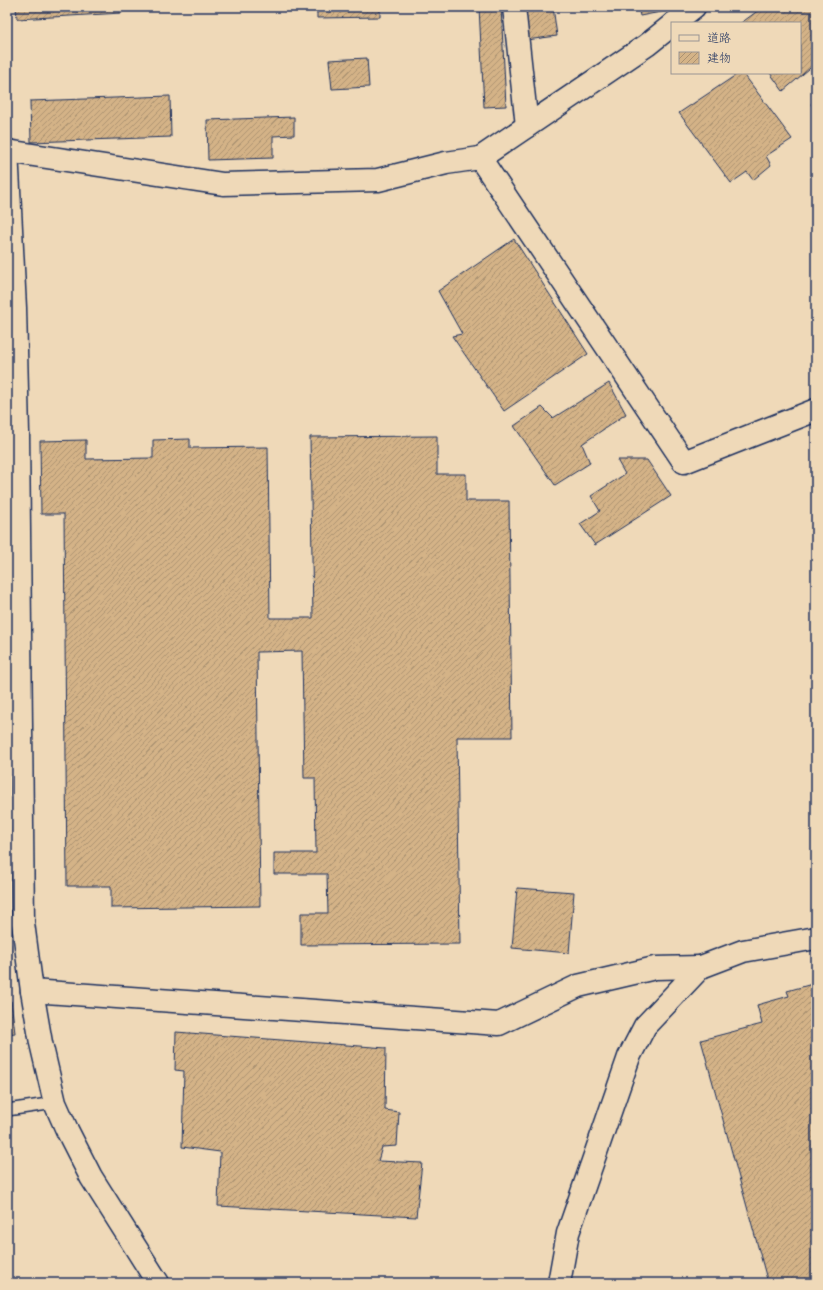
<svg xmlns="http://www.w3.org/2000/svg" width="823" height="1290" viewBox="0 0 823 1290" font-family="'Indie Flower','Klee One',sans-serif">
<style>
.building{fill:url(#building-hatch);stroke:#1b2f5e}
.lines{fill:none;stroke-linecap:round;stroke-linejoin:round}
.service-casing{stroke:#1b2f5e;stroke-width:14}
.minor-casing{stroke:#1b2f5e;stroke-width:25}
.tertiary-casing{stroke:#1b2f5e;stroke-width:25}
.service{stroke:#efd9b8;stroke-width:11}
.minor{stroke:#efd9b8;stroke-width:22}
.tertiary{stroke:#efd9b8;stroke-width:22}
</style>
<defs>
<pattern id="building-hatch" width="6" height="6" patternUnits="userSpaceOnUse"><rect width="6" height="6" fill="#d4b387"/><path d="M-1 1l2-2M0 6l6-6M5 7l2-2" fill="none" stroke="#ab9272"/></pattern>
</defs>
<rect width="100%" height="100%" fill="#efd9b8"/>
<filter id="ink" filterUnits="userSpaceOnUse"><feTurbulence type="fractalNoise" baseFrequency=".025" numOctaves="2"/><feDisplacementMap in="SourceGraphic" scale="8" xChannelSelector="R" yChannelSelector="G"/><feConvolveMatrix kernelMatrix="1 2 1 2 8 2 1 2 1" color-interpolation-filters="sRGB"/></filter>
<g filter="url(#ink)">
<g class="building">
<polygon points="16,7 121,7 122,13 17,19"/>
<polygon points="317,7 380,7 380,17 317,18"/>
<polygon points="479,7 501,7 506,106 484,107"/>
<polygon points="553,7 557,36 526,40 523,10"/>
<polygon points="638,7 676,7 676,9 640,16"/>
<polygon points="763,7 814,7 816,9 816,63 783,91 770,73 800,73 800,23 741,23"/>
<polygon points="367,58 369,87 332,89 329,60"/>
<polygon points="739,73 743,73 792,139 766,156 771,165 753,180 747,172 731,183 679,113"/>
<polygon points="170,96 171,137 31,142 30,101"/>
<polygon points="816,100 816,110 811,104"/>
<polygon points="294,117 294,135 273,136 273,158 208,160 207,120"/>
<polygon points="514,239 588,354 504,411 452,336 462,334 438,291"/>
<polygon points="609,383 626,414 582,444 590,463 555,485 514,426 542,407 553,418"/>
<polygon points="437,436 437,474 466,474 466,501 509,501 512,737 457,737 460,944 301,945 301,913 328,913 327,874 274,874 274,853 316,853 315,778 304,778 302,651 257,652 260,906 111,908 111,886 67,886 64,514 41,514 40,441 86,440 86,459 153,458 153,440 190,439 190,448 268,447 270,618 313,618 310,437"/>
<polygon points="617,460 647,460 671,496 595,545 580,524 600,511 591,496 625,474"/>
<polygon points="517,888 574,892 569,953 512,948"/>
<polygon points="7,944 10,944 12,973 7,973"/>
<polygon points="816,983 816,1283 768,1283 701,1040 762,1024 757,1005 789,996 787,991"/>
<polygon points="11,1001 15,1033 7,1034 7,1002"/>
<polygon points="176,1032 386,1048 385,1110 399,1112 397,1146 382,1147 378,1161 422,1163 416,1217 218,1206 220,1152 182,1147 184,1071 175,1070"/>
</g>
<g class="lines">
<g class="service-casing">
<polyline id="service" points="7,1110 55,1103"/>
</g>
<g class="minor-casing">
<g id="minor">
<polyline points="514,7 527,126"/>
<polyline points="674,23 694,7"/>
<polyline points="7,150 15,308 18,434 23,923 32,991 499,1024 578,986 655,968 701,967"/>
<polyline points="7,151 223,184 378,180 446,163 480,158 647,45 672,25"/>
<polyline points="480,158 684,462 816,410"/>
<polyline points="559,1283 568,1233 629,1057 645,1026 701,967 743,951 816,938"/>
</g>
</g>
<g class="tertiary-casing">
<polyline id="tertiary" points="32,991 41,1043 55,1103 67,1130 91,1177 158,1283"/>
</g>
<use href="#service" class="service"/>
<use href="#minor" class="minor"/>
<use href="#tertiary" class="tertiary"/>
</g>
</g>
<rect width="823" height="1290" fill="none" stroke="#efd9b8" stroke-width="24"/>
<rect x="12" y="12" width="799" height="1266" fill="none" stroke="#1b2f5e" stroke-width="1.5" filter="url(#ink)"/>
<rect x="671" y="22" width="130" height="52" fill="#efd9b8" stroke="#9a9594"/>
<rect x="679" y="35" width="20" height="6" fill="#efd9b8" stroke="#9a9594"/>
<text x="707" y="42" font-size="12" fill="#1b2f5e">道路</text>
<rect x="679" y="52" width="20" height="12" fill="url(#building-hatch)" stroke="#9a9594"/>
<text x="707" y="62" font-size="12" fill="#1b2f5e">建物</text>
</svg>
